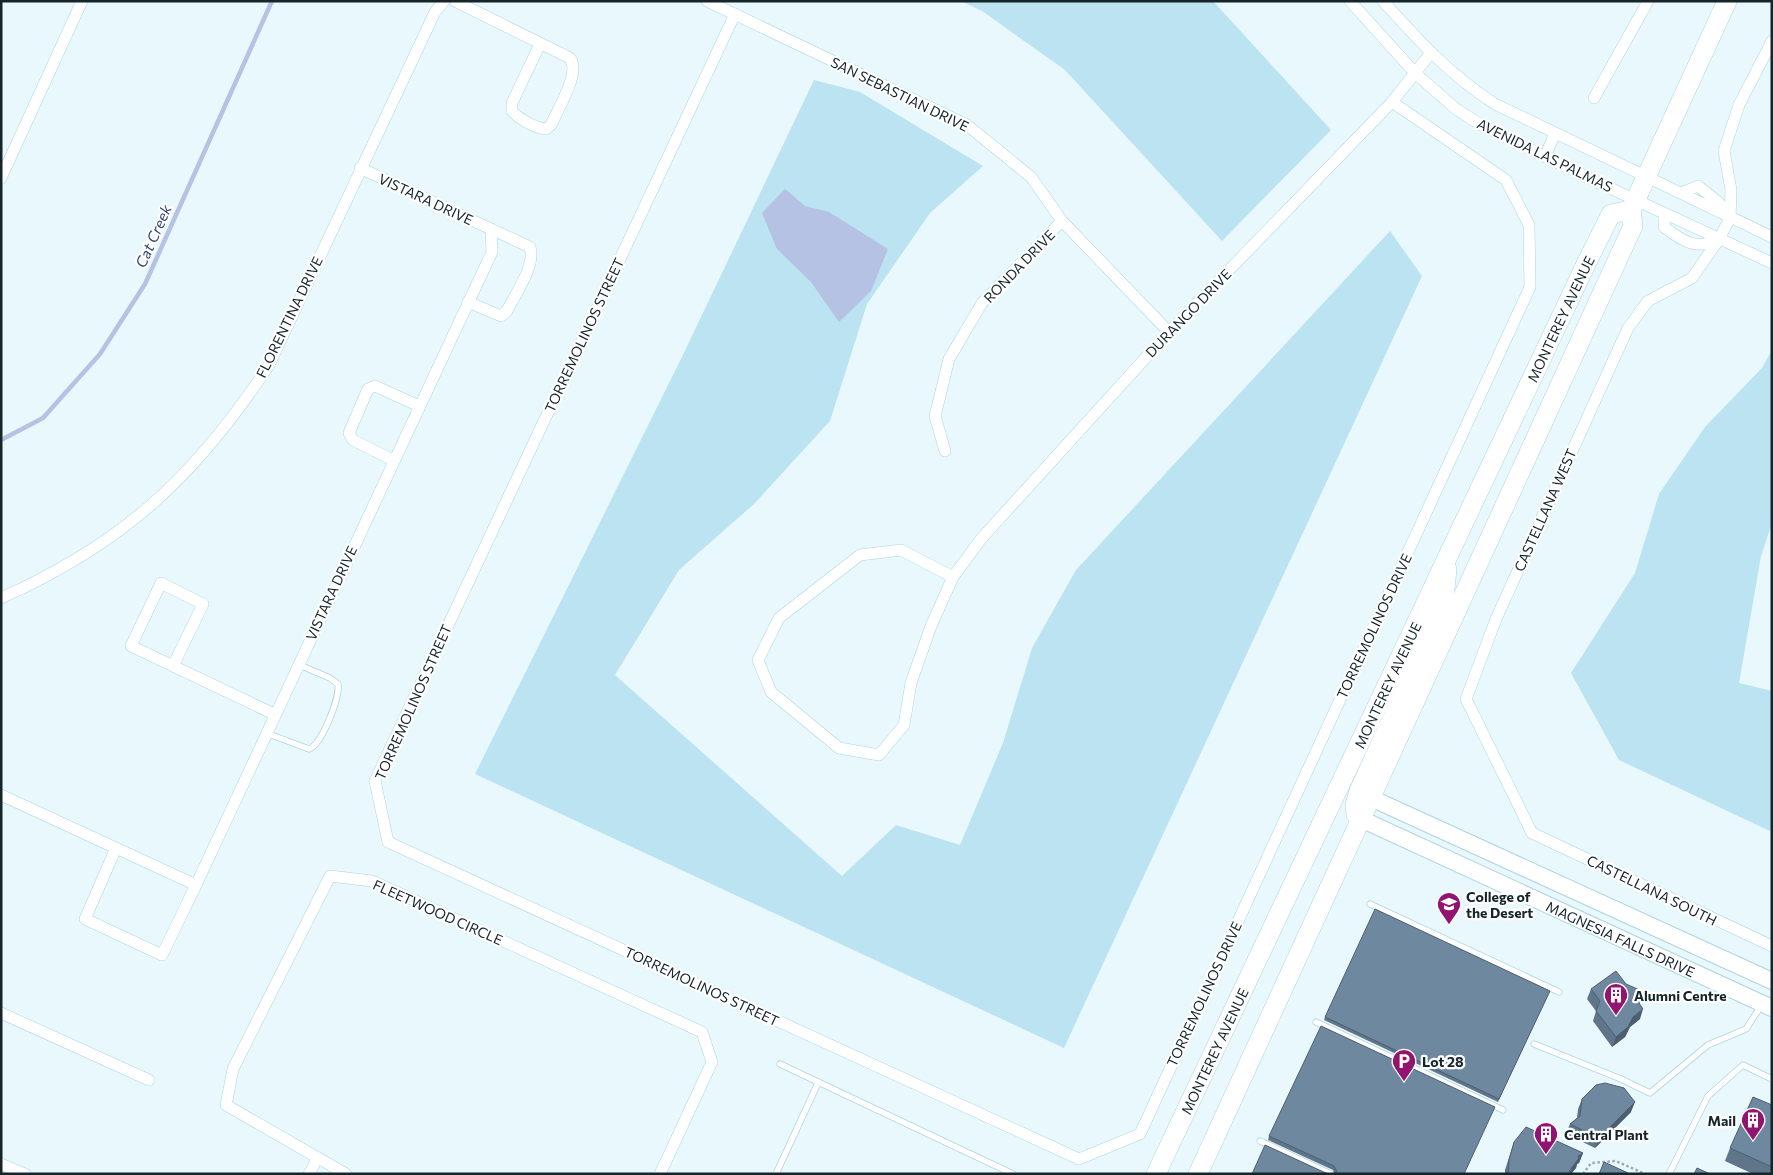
<svg xmlns="http://www.w3.org/2000/svg" width="1773" height="1175" viewBox="0 0 1773 1175" font-family="Commissioner,sans-serif">
<style>
.green{fill:#bbe3f1}
.water{fill:#b5c2e3}
.lines{fill:none;stroke-linecap:round;stroke-linejoin:round}
.stream{stroke:#b5c2e3;stroke-width:4.5}
.lane-casing{stroke:#add5e2;stroke-width:7}
.street-casing{stroke:#add5e2;stroke-width:12}
.secondary-casing{stroke:#add5e2;stroke-width:18}
.primary-casing{stroke:#add5e2;stroke-width:20}
.path{stroke:#99a9ae;stroke-width:2.5;stroke-dasharray:2.5 2.5;stroke-linecap:butt}
.lane{stroke:#fff;stroke-width:5.5}
.street{stroke:#fff;stroke-width:11}
.secondary{stroke:#fff;stroke-width:16}
.primary{stroke:#fff;stroke-width:19}
.wall{fill:#5f7589}
.shaded-wall{fill:#4d5f6f}
.building{fill:#6e889f;stroke:#4d5f6f}
.labels{text-anchor:middle;dominant-baseline:central;stroke-width:4.5;stroke-linejoin:round;paint-order:stroke}
.street-label{font-size:14px;fill:#15252a;stroke:#fff}
.poi-label{font-size:14px;font-weight:bold;fill:#15252a;stroke:#fff;text-anchor:start}
.water-label{font-size:15px;font-style:italic;fill:#344371;stroke:#fff}
</style>
<rect width="100%" height="100%" fill="#e8f8fd"/>
<g class="green">
<polygon points="961,1 1213,1 1331,130 1222,241 1065,70 982,11"/>
<polygon points="814,80 860,92 983,166 930,213 867,304 830,421 754,504 679,570 615,675 842,876 896,825 960,845 1003,743 1032,648 1076,570 1390,231 1422,276 1064,1048 475,774 681,359"/>
<polygon points="1772,350 1772,523 1761,556 1739,683 1772,691 1772,832 1619,760 1571,673 1635,573 1659,494 1705,427 1762,368"/>
</g>
<polygon class="water" points="785,189 805,206 829,212 888,249 871,291 839,322 811,282 777,249 762,213"/>
<g class="lines">
<polyline class="stream" points="1,440 43,418 100,354 145,284 272,1"/>
<g class="lane-casing">
<g id="lane">
<path d="M266 733 309 749C322 744 340 698 338 684L330 678 297 664"/>
<polyline points="1370,904 1559,992"/>
<polyline points="1316,1022 1503,1110"/>
<polyline points="1534,1044 1621,1079 1650,1093 1708,1045 1746,1029 1761,1006"/>
<polyline points="780,1064 1013,1174"/>
<polyline points="1260,1141 1331,1174"/>
<polyline points="776,1174 818,1083"/>
<polyline points="1669,1174 1708,1096 1743,1065 1772,1079"/>
</g>
</g>
<g class="street-casing">
<g id="street">
<path d="M455 1 570 58C581 73 558 108 551 125L546 129C535 128 519 119 512 111V103L540 44"/>
<polyline points="707,1 967,125 1031,177 1062,221 1169,332"/>
<polyline points="1350,1 1415,73 1456,109 1481,125 1599,183 1772,263"/>
<path d="M1383 1C1418 40 1450 75 1495 104L1772 237"/>
<polyline points="735,14 375,781 388,842 1079,1159 1140,1134 1530,287 1529,225 1506,180 1392,102"/>
<polyline points="1772,41 1739,105 1724,151 1731,190 1730,218 1719,239 1692,278 1648,301 1628,328 1496,619 1466,699 1532,833 1772,946"/>
<polyline points="1594,98 1648,1"/>
<polyline points="1545,157 1555,133"/>
<polyline points="1,178 82,1"/>
<polyline points="1681,193 1698,186 1718,202 1729,216"/>
<path d="M1665 214 1664 227C1682 241 1697 251 1719 239"/>
<path d="M468 302 501 316 507 311C515 294 536 266 530 247L491 229"/>
<polyline points="945,451 935,416 949,359 982,303 1062,221"/>
<polyline points="393,460 353,440 349,433 368,389 375,386 419,406"/>
<polygon points="901,550 953,577 931,626 911,683 904,725 879,755 839,748 771,692 758,660 779,618 860,555"/>
<polyline points="953,577 981,539 1169,332 1392,102 1430,54"/>
<path d="M1 598C123 544 196 476 269 365L435 12 444 1"/>
<polyline points="173,666 203,604 161,583 131,646 274,714"/>
<polyline points="1,795 196,885 492,252 491,229 360,168"/>
<polyline points="116,848 85,919 162,955 196,885"/>
<polyline points="1,1013 149,1080"/>
<polyline points="1,1164 25,1174"/>
<polyline points="309,1174 317,1159"/>
<polyline points="346,1174 226,1105 233,1069 330,876 372,881 702,1032 712,1062 660,1174"/>
</g>
</g>
<g class="secondary-casing">
<g id="secondary">
<polyline points="1371,798 1772,981"/>
<path id="s1" d="M1361 819 1772 1008"/>
</g>
</g>
<g class="primary-casing">
<g id="primary">
<polyline points="1360,819 1356,814 1355,805 1359,791 1431,634 1444,598 1447,569"/>
<path id="s2" d="M1156 1174 1586 264 1611 214 1631 210"/>
<polyline points="1198,1174 1633,226 1631,210 1727,1"/>
</g>
</g>
<polyline class="path" points="1583,1174 1591,1163 1616,1161 1645,1174"/>
<use href="#lane" class="lane"/>
<use href="#street" class="street"/>
<use href="#secondary" class="secondary"/>
<use href="#primary" class="primary"/>
</g>
<g class="wall">
<polygon points="1591,989 1640,1004 1640,1019 1630,1027 1625,1037 1612,1047 1593,1021 1596,1011 1587,999"/>
<polygon points="1548,994 1498,1102 1324,1020 1325,1017"/>
<polygon points="1582,1099 1631,1112 1595,1148 1566,1134 1570,1124 1577,1118 1578,1109"/>
<polygon points="1772,1105 1772,1174 1753,1174 1725,1161 1730,1148"/>
<polygon points="1269,1136 1464,1174 1334,1173 1333,1170 1268,1140"/>
<polygon points="1514,1142 1583,1153 1579,1163 1577,1164 1576,1168 1571,1174 1505,1174 1505,1170"/>
</g>
<g class="shaded-wall">
<polygon points="1643,1009 1640,1019 1630,1027 1625,1037 1612,1047 1616,1037 1633,1017"/>
<polygon points="1635,1102 1631,1112 1595,1148 1599,1138"/>
<polygon points="1583,1153 1579,1163 1577,1164 1576,1168 1571,1174 1569,1174 1578,1156"/>
</g>
<g class="building">
<polygon points="1375,909 1550,991 1499,1099 1325,1017"/>
<polygon points="1616,971 1626,984 1644,992 1639,1003 1643,1009 1633,1017 1628,1027 1616,1037 1596,1011 1600,1001 1591,989"/>
<polygon points="1321,1026 1495,1107 1464,1174 1333,1174 1337,1172 1334,1166 1269,1136"/>
<polygon points="1605,1083 1624,1088 1635,1102 1599,1138 1570,1124 1580,1116 1582,1099 1596,1085"/>
<polygon points="1753,1097 1772,1105 1772,1167 1730,1148"/>
<polygon points="1526,1127 1583,1153 1578,1156 1579,1158 1570,1170 1569,1174 1508,1174 1509,1160 1514,1142"/>
<polygon points="1265,1145 1328,1174 1252,1174"/>
<polygon points="1604,1162 1628,1173 1628,1174 1599,1174"/>
<polygon points="1697,1168 1710,1174 1694,1174"/>
</g>
<defs>
<g id="university-pin" transform="scale(1.25)"><path d="M0 17L-7.5 6A9.5 9.5 0 1 1 7.5 6Z" fill="#911471" stroke="#fff"/><path d="M0-5L7-2L0 1L-7-2ZM-4 1L0 2.5L4 1V4Q0 6-4 4Z" fill="#fff"/></g>
<g id="building-pin" transform="scale(1.25)"><path d="M0 17L-7.5 6A9.5 9.5 0 1 1 7.5 6Z" fill="#911471" stroke="#fff"/><path d="M-4-6H4V6H1V3H-1V6H-4ZM-2.5-4.3h1.7v1.8h-1.7ZM.8-4.3h1.7v1.8H.8ZM-2.5-1h1.7V.8h-1.7ZM.8-1h1.7V.8H.8Z" fill="#fff"/></g>
<g id="parking-pin" transform="scale(1.25)"><path d="M0 17L-7.5 6A9.5 9.5 0 1 1 7.5 6Z" fill="#911471" stroke="#fff"/><path d="M-3.5-5.5H1a3.5 3.5 0 0 1 0 7H-1V5.5H-3.5ZM-1-3.4V-.6H.8a1.4 1.4 0 0 0 0-2.8Z" fill="#fff"/></g>
</defs>
<g fill-rule="evenodd">
<use href="#university-pin" x="1449" y="904"/>
<use href="#building-pin" x="1616" y="995"/>
<use href="#parking-pin" x="1404" y="1061"/>
<use href="#building-pin" x="1753" y="1120"/>
<use href="#building-pin" x="1546" y="1134"/>
</g>
<g class="labels">
<g class="street-label">
<text transform="translate(900 94) rotate(26)">SAN SEBASTIAN DRIVE</text>
<text transform="translate(1545 155) rotate(26)">AVENIDA LAS PALMAS</text>
<text transform="translate(426 199) rotate(25)">VISTARA DRIVE</text>
<text transform="translate(1019 266) rotate(-46)">RONDA DRIVE</text>
<text transform="translate(1188 313) rotate(-46)">DURANGO DRIVE</text>
<text transform="translate(289 317) rotate(-64)">FLORENTINA DRIVE</text>
<text stroke="none"><textPath href="#s2" startOffset="946">MONTEREY AVENUE</textPath></text>
<text transform="translate(584 335) rotate(-65)">TORREMOLINOS STREET</text>
<text transform="translate(1545 510) rotate(-66)">CASTELLANA WEST</text>
<text transform="translate(331 593) rotate(-65)">VISTARA DRIVE</text>
<text transform="translate(1374 626) rotate(-65)">TORREMOLINOS DRIVE</text>
<text stroke="none"><textPath href="#s2" startOffset="541">MONTEREY AVENUE</textPath></text>
<text transform="translate(413 702) rotate(-66)">TORREMOLINOS STREET</text>
<text transform="translate(1652 890) rotate(26)">CASTELLANA SOUTH</text>
<text transform="translate(438 912) rotate(24)">FLEETWOOD CIRCLE</text>
<text stroke="none"><textPath href="#s1" startOffset="286">MAGNESIA FALLS DRIVE</textPath></text>
<text transform="translate(702 986) rotate(25)">TORREMOLINOS STREET</text>
<text transform="translate(1204 994) rotate(-65)">TORREMOLINOS DRIVE</text>
<text stroke="none"><textPath href="#s2" startOffset="136">MONTEREY AVENUE</textPath></text>
</g>
<g class="poi-label">
<text x="1466" y="896">College of<tspan x="1466" dy="16">the Desert</tspan></text>
<text x="1634" y="995">Alumni Centre</text>
<text x="1422" y="1061">Lot 28</text>
<text x="1736" y="1120" text-anchor="end">Mail</text>
<text x="1564" y="1134">Central Plant</text>
</g>
<g class="water-label">
<text transform="translate(153 236) rotate(-66)">Cat Creek</text>
</g>
</g>
<rect width="1773" height="1175" fill="none" stroke="#15252a" stroke-width="5"/>
</svg>
